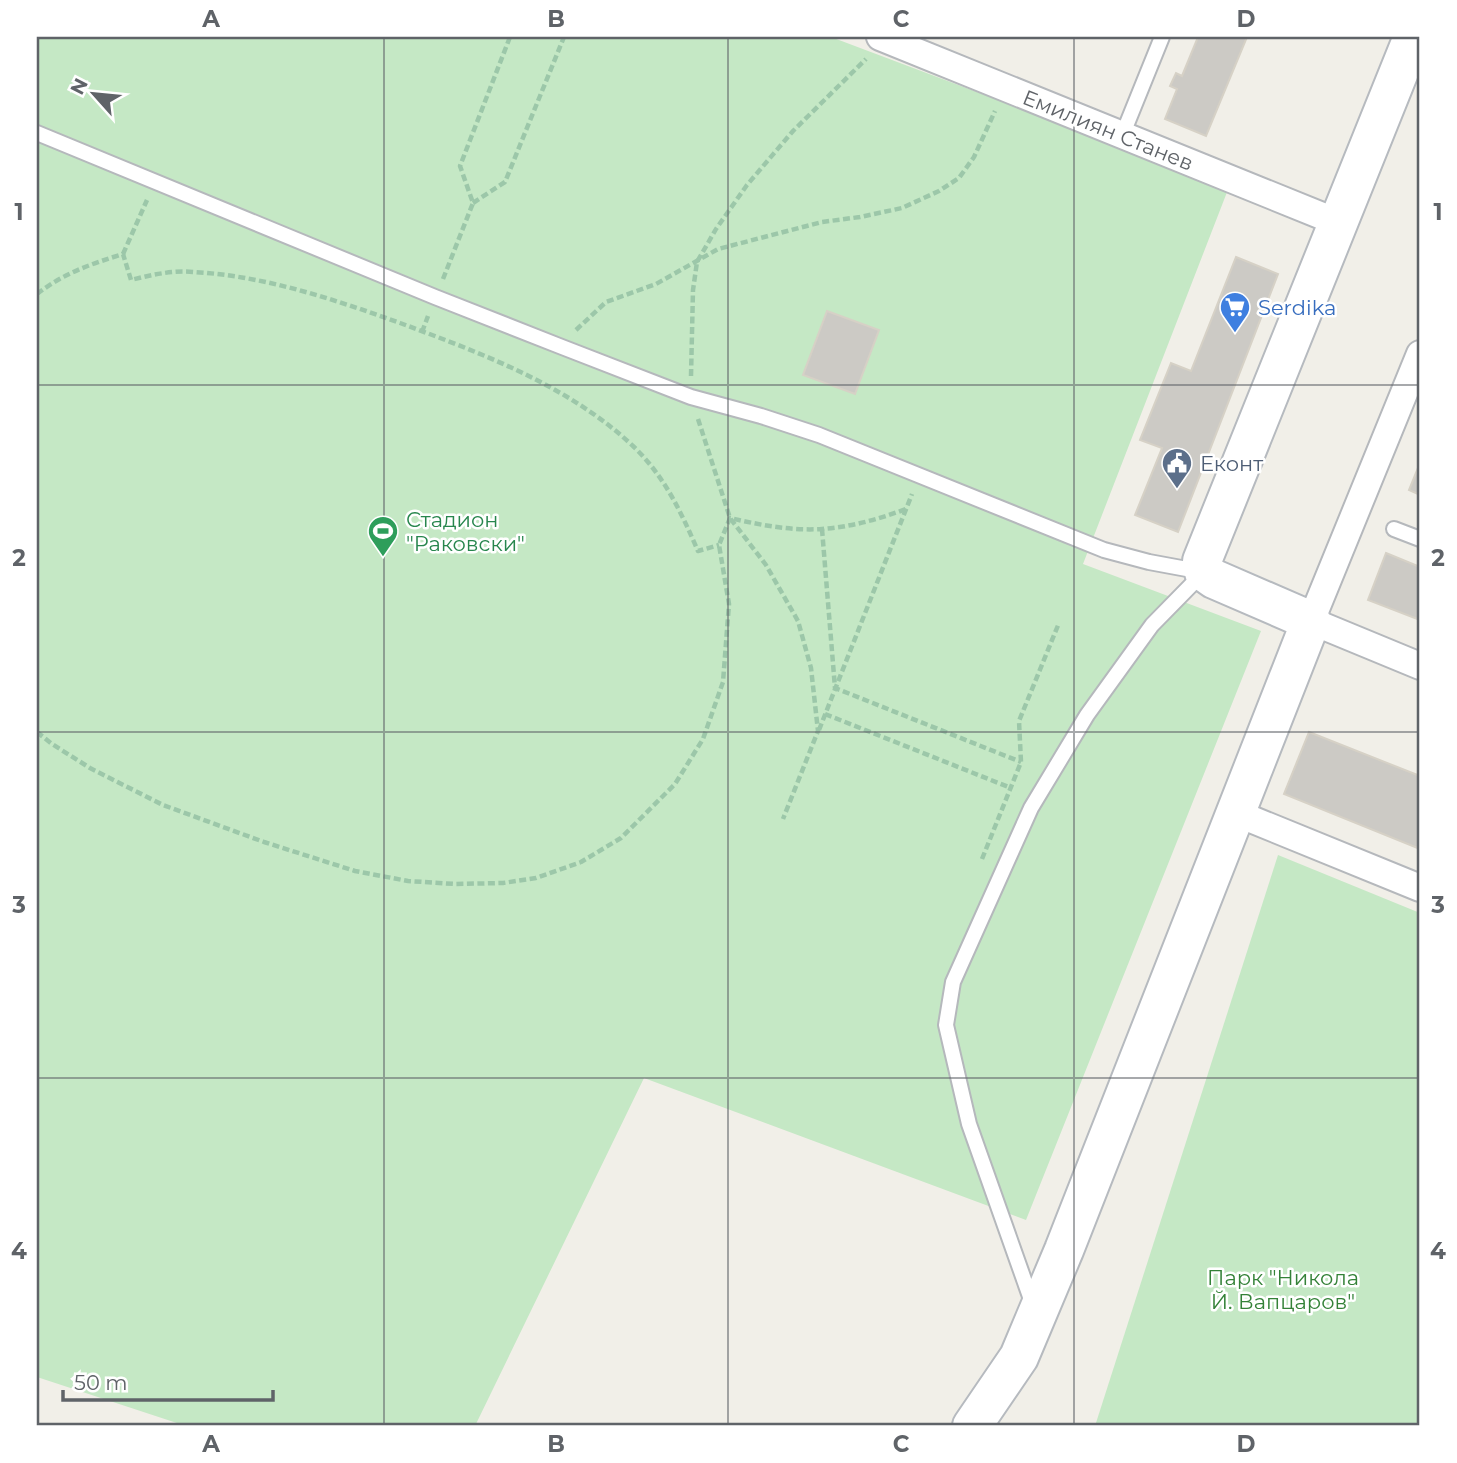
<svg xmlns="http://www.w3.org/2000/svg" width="1457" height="1463" viewBox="0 0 1457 1463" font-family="Montserrat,sans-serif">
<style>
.green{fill:#c5e8c5}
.building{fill:#cccac5;stroke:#d6d1c6;stroke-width:2}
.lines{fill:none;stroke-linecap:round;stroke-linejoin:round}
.lane-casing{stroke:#b5b8bc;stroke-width:18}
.street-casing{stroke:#b5b8bc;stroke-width:30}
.secondary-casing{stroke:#b6babf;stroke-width:42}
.path{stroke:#9cc7a9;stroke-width:4.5;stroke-dasharray:7 3.5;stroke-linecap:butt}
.lane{stroke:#fff;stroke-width:14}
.street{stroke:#fff;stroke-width:26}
.secondary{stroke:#fff;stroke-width:38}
.grid{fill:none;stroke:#5f6368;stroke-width:2;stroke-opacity:0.55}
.labels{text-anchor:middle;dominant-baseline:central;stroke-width:5;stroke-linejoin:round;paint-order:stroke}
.street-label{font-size:21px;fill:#5f6368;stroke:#fff}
.shop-label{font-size:21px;fill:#366cbe;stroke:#fff;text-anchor:start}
.service-label{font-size:21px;fill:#4e5e75;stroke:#fff;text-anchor:start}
.leisure-label{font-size:21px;fill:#27864d;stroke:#fff;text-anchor:start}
.park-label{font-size:21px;fill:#348238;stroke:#fff}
.neatline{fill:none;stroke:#5f6368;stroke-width:2.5}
.grid-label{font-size:23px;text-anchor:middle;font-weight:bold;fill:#5f6368}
</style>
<rect width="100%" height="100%" fill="#f1efe8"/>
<g class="green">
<polygon points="37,37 831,37 1229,187 1083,564 1261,631 1026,1220 644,1078 475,1426 186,1426 37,1377"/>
<polygon points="1278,855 1420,913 1420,1426 1095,1426"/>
</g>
<g class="building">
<polygon points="1198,37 1247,37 1206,136 1165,119 1177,89 1170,86 1176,73 1182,76"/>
<polygon points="1236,257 1278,274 1178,532 1135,515 1162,448 1140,440 1171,363 1191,371"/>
<polygon points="827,311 879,330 855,394 803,375"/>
<polygon points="1420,463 1420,495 1409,490"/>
<polygon points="1386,553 1420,567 1420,620 1368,600"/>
<polygon points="1309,732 1420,776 1420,849 1284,794"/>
</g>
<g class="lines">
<g class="lane-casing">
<g id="lane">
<polyline points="37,133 435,297 562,347 691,397 761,416 819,435 1104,550 1149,562 1203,572"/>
<polyline points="1122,136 1162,37"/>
<polyline points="1394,529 1420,539"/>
<polyline points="1033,1305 969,1124 946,1025 953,982 1031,808 1087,715 1152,625 1203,573"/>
</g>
</g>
<g class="street-casing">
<g id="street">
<polyline points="880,37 1337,222"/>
<polyline points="1420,354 1311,621 1420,666"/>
<polyline points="1236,813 1420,888"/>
</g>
</g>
<g class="secondary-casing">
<polyline id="secondary" points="972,1426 1019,1357 1064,1250 1311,621 1214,579 1204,572 1202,561 1413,37"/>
</g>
<g class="path">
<polyline points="473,203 505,182 564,37"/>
<polyline points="123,254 147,200"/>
<polyline points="443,279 473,203 460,166 510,37"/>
<path d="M37 294C64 273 91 264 123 254L131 280C151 275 172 270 194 272 265 276 333 299 400 323 481 353 570 386 634 447 665 477 681 512 698 551L719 545"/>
<polyline points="576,330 606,302 656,284 718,249 822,222 860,217 902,208 939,191 959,178 974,157 995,111"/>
<polyline points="422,332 428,316"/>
<polyline points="691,376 693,290 697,262 716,229 747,185 793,131 866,59"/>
<polyline points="698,419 730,518 766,565 798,621 811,668 818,731 783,819"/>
<polyline points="822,529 835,688 1021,762"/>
<polyline points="825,714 1011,788"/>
<polyline points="819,730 912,494"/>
<path d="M37 732 52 744 90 768 163 805 264 842 355 871 408 881 455 884 503 883 536 878 581 862 621 838 675 784 703 739 723 682 729 604 719 545 730 518C760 525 791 531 822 529 851 527 879 519 906 509"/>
<polyline points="982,859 1021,762 1019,721 1059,623"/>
</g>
<use href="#lane" class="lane"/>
<use href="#street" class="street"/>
<use href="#secondary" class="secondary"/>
</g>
<path class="grid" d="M384 37V1426M728 37V1426M1074 37V1426M37 385H1420M37 732H1420M37 1078H1420"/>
<defs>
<g id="supermarket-pin" transform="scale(1.575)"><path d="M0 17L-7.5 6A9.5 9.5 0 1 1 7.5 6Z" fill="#3f7fe0" stroke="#fff"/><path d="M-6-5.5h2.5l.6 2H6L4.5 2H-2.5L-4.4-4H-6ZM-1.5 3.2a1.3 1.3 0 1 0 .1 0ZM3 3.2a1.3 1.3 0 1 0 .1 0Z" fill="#fff"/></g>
<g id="civic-pin" transform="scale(1.575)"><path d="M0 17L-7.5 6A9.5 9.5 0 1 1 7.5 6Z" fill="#5c6f8a" stroke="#fff"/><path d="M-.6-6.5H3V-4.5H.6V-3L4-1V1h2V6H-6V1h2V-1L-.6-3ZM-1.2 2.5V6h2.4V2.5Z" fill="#fff"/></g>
<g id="stadium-pin" transform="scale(1.575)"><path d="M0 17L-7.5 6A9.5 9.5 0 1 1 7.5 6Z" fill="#2e9e5b" stroke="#fff"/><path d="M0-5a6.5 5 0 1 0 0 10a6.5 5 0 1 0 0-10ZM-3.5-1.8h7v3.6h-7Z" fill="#fff"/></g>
</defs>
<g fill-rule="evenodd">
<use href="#supermarket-pin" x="1235" y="307"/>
<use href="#civic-pin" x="1177" y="463"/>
<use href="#stadium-pin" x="383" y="531"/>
</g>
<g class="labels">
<g class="street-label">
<text transform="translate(1108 130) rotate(22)">Емилиян Станев</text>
</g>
<g class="shop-label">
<text x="1258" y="307">Serdika</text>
</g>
<g class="service-label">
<text x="1200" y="463">Еконт</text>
</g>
<g class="leisure-label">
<text x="406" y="519">Стадион<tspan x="406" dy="24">"Раковски"</tspan></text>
</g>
<g class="park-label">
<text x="1283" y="1277">Парк "Никола<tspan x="1283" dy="24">Й. Вапцаров"</tspan></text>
</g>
</g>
<rect width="1457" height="1463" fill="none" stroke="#ffffff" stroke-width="77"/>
<g transform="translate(94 94) rotate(297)" stroke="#ffffff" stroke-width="5" paint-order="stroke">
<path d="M0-5L12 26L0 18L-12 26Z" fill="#5f6368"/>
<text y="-10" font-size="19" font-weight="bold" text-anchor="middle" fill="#5f6368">N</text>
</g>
<path d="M63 1390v10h210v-10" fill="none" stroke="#5f6368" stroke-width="3.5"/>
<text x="74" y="1390" font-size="21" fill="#5f6368" stroke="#ffffff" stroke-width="5" paint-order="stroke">50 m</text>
<rect x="38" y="38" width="1380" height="1386" class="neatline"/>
<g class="grid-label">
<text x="211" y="27">A</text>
<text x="556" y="27">B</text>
<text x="901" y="27">C</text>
<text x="1246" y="27">D</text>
<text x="19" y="220">1</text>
<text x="1438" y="220">1</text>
<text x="19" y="566">2</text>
<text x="1438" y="566">2</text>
<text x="19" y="913">3</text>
<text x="1438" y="913">3</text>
<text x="19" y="1259">4</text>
<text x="1438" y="1259">4</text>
<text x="211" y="1452">A</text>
<text x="556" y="1452">B</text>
<text x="901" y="1452">C</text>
<text x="1246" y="1452">D</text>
</g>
</svg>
